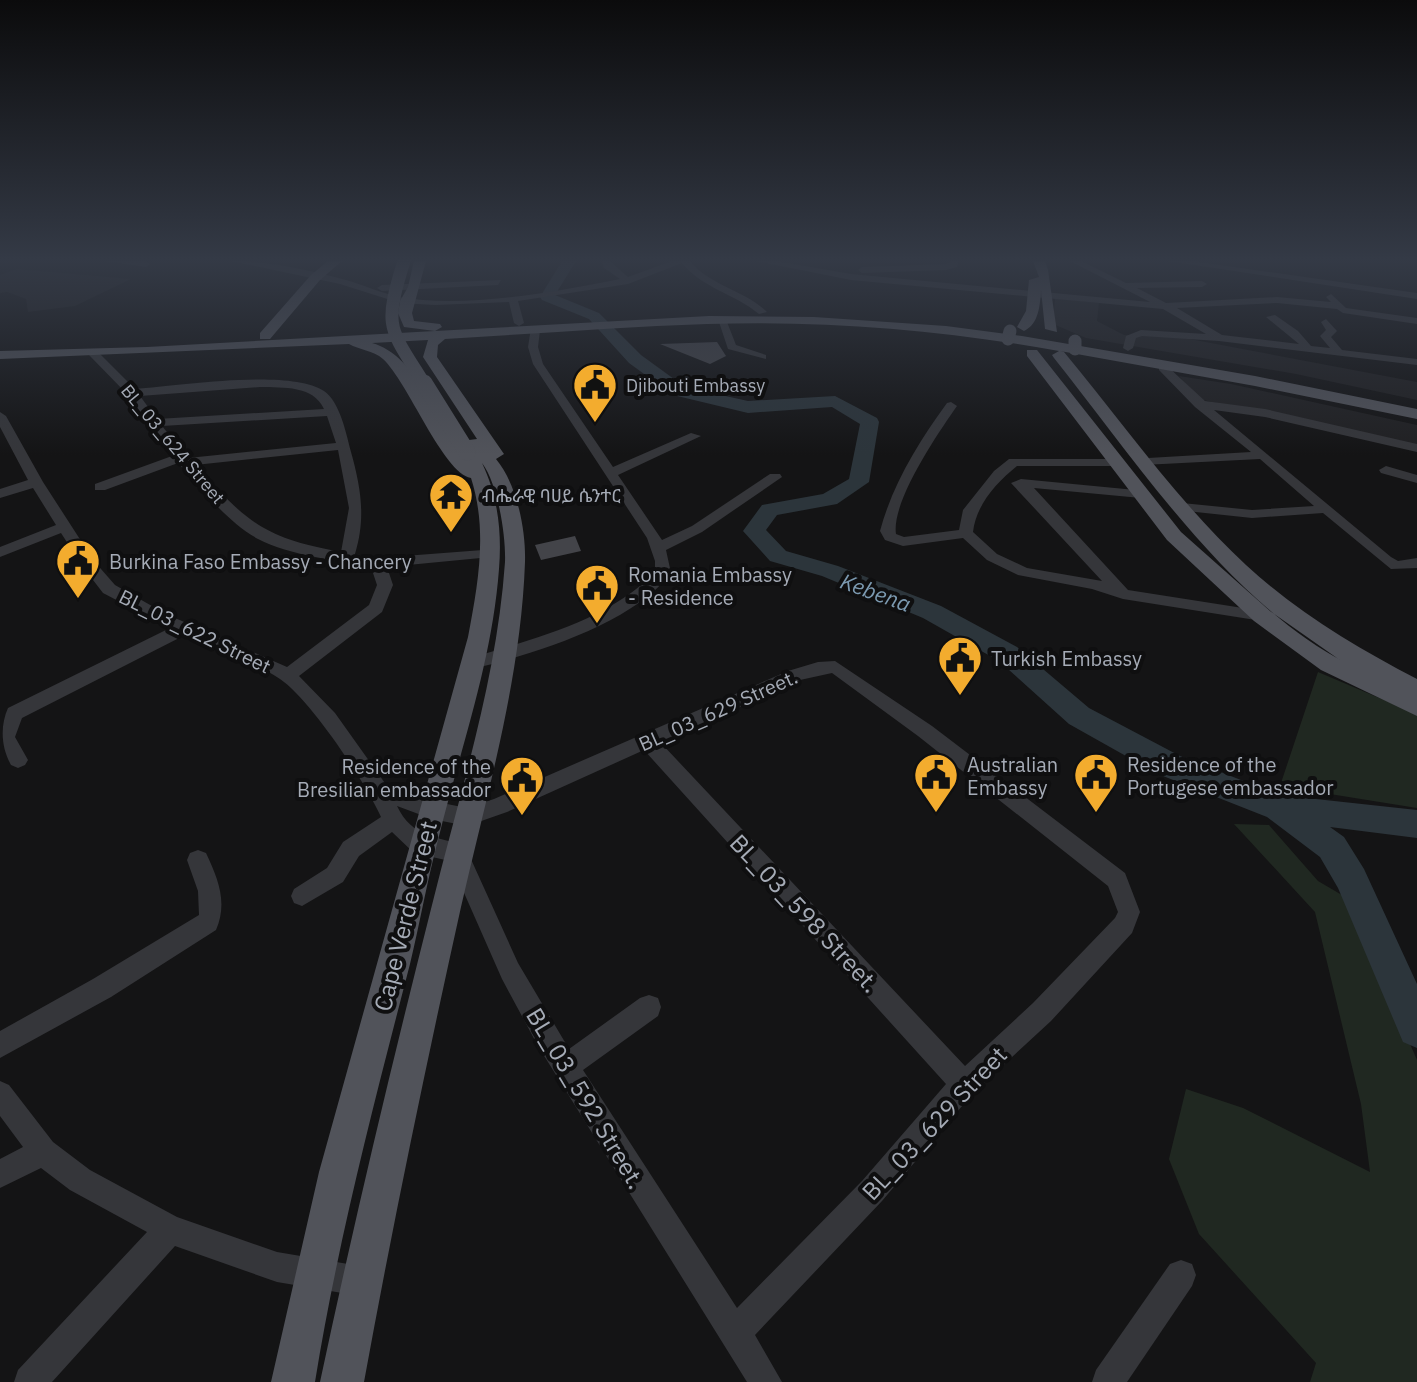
<svg xmlns="http://www.w3.org/2000/svg" width="1417" height="1382" viewBox="0 0 1417 1382" font-family="'IBM Plex Sans','Noto Sans Ethiopic',sans-serif">
<style>
.built{fill:#202022}
.green{fill:#202821}
.lines{fill:none;stroke-linecap:round;stroke-linejoin:round}
.river{fill:#2c353b;fill-rule:evenodd}
.building{fill:#434449}
.minor{fill:#35363a;fill-rule:evenodd}
.major{fill:#51535a;fill-rule:evenodd}
.major-bridge-far1{stroke:#51535a;stroke-width:13}
.major-bridge{stroke:#51535a;stroke-width:17}
.labels{text-anchor:middle;dominant-baseline:central;stroke-width:8;stroke-linejoin:round;paint-order:stroke}
.far-poi-label{font-size:18px;fill:#a5abb6;stroke:#0f0f10;text-anchor:start}
.far-street-label{font-size:18px;fill:#a5abb6;stroke:#0f0f10}
.poi-label{font-size:20px;fill:#a5abb6;stroke:#0f0f10;text-anchor:start}
.street-label{font-size:20px;fill:#a5abb6;stroke:#0f0f10}
.water-label{font-size:22px;font-style:italic;fill:#7c9ab1;stroke:#0f0f10}
.near-street-label{font-size:24px;fill:#a5abb6;stroke:#0f0f10}
</style>
<rect width="100%" height="100%" fill="#141415"/>
<g class="built">
<polygon points="17,269 131,279 75,306 28,312 26,299 7,292 0,293 0,275"/>
<polygon points="1055,298 1099,303 1097,321 1124,335 1179,337 1417,382 1417,400 1296,374 1086,338 1053,324"/>
<polygon points="1179,376 1231,384 1417,425 1417,446 1198,399"/>
</g>
<g class="green">
<polygon points="1318,672 1417,714 1417,808 1280,786"/>
<polygon points="1234,824 1269,825 1318,881 1347,898 1417,1060 1417,1382 1310,1382 1316,1363 1199,1234 1169,1159 1186,1089 1243,1108 1370,1172 1361,1104 1315,912"/>
</g>
<g class="lines">
<polygon class="river" points="562,261 576,261 555,295 599,313 641,355 685,387 748,401 835,396 877,418 879,422 869,482 837,504 777,515 766,530 786,551 838,566 941,606 1017,647 1089,708 1180,756 1279,795 1417,810 1417,838 1330,827 1344,837 1364,869 1417,984 1417,1048 1403,1042 1338,888 1320,857 1267,817 1158,774 1069,724 999,661 923,618 822,576 770,561 743,531 762,505 823,494 849,479 860,424 832,407 748,413 673,395 629,363 589,319 542,300 540,297"/>
</g>
<g class="building">
<polygon points="717,342 726,356 710,364 660,344"/>
<polygon points="575,536 581,551 541,560 535,545"/>
</g>
<g class="lines">
<g class="minor">
<polygon points="106,261 144,261 150,264 146,267"/>
<path d="M231 261C269 261 309 270 346 280 364 285 381 293 399 297 463 309 556 292 620 279L604 268 602 261H610L628 277 672 261H690C710 286 745 290 767 312L759 314C735 294 702 288 682 263L628 284 518 301 524 323 519 326 514 323 509 302 435 305 400 303 340 284Z"/>
<polygon points="756,261 776,261 851,274 1150,302 1070,261 1081,261 1126,283 1202,281 1207,284 1202,287 1137,288 1166,303 1277,297 1331,302 1326,297 1331,294 1346,308 1417,318 1417,324 1343,313 1337,309 1277,303 1177,308 1222,335 1299,344 1266,317 1275,315 1298,331 1311,346 1330,348 1320,336 1326,330 1321,322 1326,319 1337,331 1331,337 1342,350 1417,359 1417,365 1219,341 1142,336 1136,338 1133,348 1128,351 1123,348 1126,336 1141,330 1206,334 1163,309 851,280"/>
<polygon points="951,261 959,261 957,267 946,270 862,273 858,270 862,267 946,264"/>
<polygon points="1168,261 1192,261 1417,293 1417,299"/>
<polygon points="501,280 498,285 382,291 377,288 382,285"/>
<polygon points="719,322 727,322 736,345 766,355 766,359 728,349"/>
<path d="M531 328 540 330 538 347 543 364 613 467 691 433 701 436 618 475 662 540 692 526 770 474H780L782 477 702 532 666 550 671 573C632 624 536 653 476 668L470 666 467 662 470 658C533 639 608 621 655 572V561L647 538 533 364 528 347Z"/>
<path d="M89 351H97L135 389C178 386 289 368 324 391 340 402 346 433 351 452 361 488 366 518 355 554L378 558 496 549V555L491 557 387 567 393 585 382 612 299 676 335 713 387 786 432 801 467 808 494 799 788 671 818 662 835 661 932 726 1125 873 1140 912 1132 933 1051 1021 973 1093 882 1201 755 1335 782 1382H747L538 1046 502 979 450 861 414 853 392 832 359 856 343 882 302 906 294 903 291 896 294 889 327 868 343 842 381 817C366 783 310 699 280 679 251 660 216 648 185 635L22 718 15 737 28 760 25 765 18 768 11 765C1 747 0 726 8 708L170 628 103 593 83 567 61 533 0 557V547L56 525 33 488 0 498V489L28 480 0 427V412L6 416 43 482 94 561 115 585 166 614 287 667 369 605 377 585 371 567C338 560 290 556 258 539 226 521 203 490 178 463L105 490H95V484L172 456 128 395 89 355ZM260 387C284 388 313 385 324 409L157 419 140 396ZM327 416 336 443 188 458 162 426ZM338 450 349 508 341 552C263 538 247 522 195 465ZM832 673 918 736 1108 886 1118 912 1115 918 1033 1003 965 1066 661 743 800 680ZM644 750 946 1084 862 1181 737 1308 583 1070 658 1016 661 1007 658 998 649 995 640 998 569 1049 518 963 465 846C437 836 412 838 397 806L432 819 467 826 507 812Z"/>
<polygon points="1159,366 1167,366 1205,401 1265,409 1417,444 1417,452 1265,417 1214,410 1391,557 1398,561 1417,558 1417,568 1391,569 1323,513 1252,518 1177,510 1177,504 1182,503 1252,510 1314,506 1260,459 1143,465 1143,459 1148,458 1251,452 1195,407 1159,370"/>
<path d="M951 402 957 406C938 433 891 502 896 534L904 537 959 530 963 510 994 471 1009 459H1117L1124 463 1122 466H1017C996 483 976 505 973 532L997 554 1027 568 1102 581 1011 483 1021 479 1146 491V497L1141 498 1034 488 1128 590 1262 611 1270 616 1268 620 1262 621 1123 599 1092 589 1018 575 987 560 963 538 903 546 885 540 880 531C893 483 918 443 947 403Z"/>
<polygon points="1386,466 1417,475 1417,483 1381,473 1379,470"/>
<path d="M198 850 206 853C218 879 228 902 216 930L111 997 0 1058V1031L93 979 199 915 198 891 187 860 190 853Z"/>
<polygon points="0,1081 9,1085 53,1142 90,1170 177,1217 277,1252 360,1266 371,1270 375,1281 371,1292 360,1296 277,1282 175,1246 52,1382 14,1382 18,1370 147,1232 70,1190 41,1168 0,1188 0,1159 23,1147 0,1116"/>
<polygon points="1181,1260 1192,1264 1196,1275 1192,1286 1127,1382 1092,1382 1096,1370 1170,1264"/>
</g>
<g class="major">
<polygon points="328,261 342,261 320,280 270,339 260,339 260,333 311,275"/>
<path d="M414 261H426L412 313 414 321 440 324 442 327 435 331 709 316 814 317 946 326 1022 336 1255 376 1417 409V419L1255 386 1060 351 1064 352C1123 423 1178 502 1246 565 1297 612 1355 647 1417 679V716L1321 670 1254 621 1167 540 1027 356V350H1037L1181 532 1270 611 1337 658 1346 663C1228 601 1136 461 1054 358L1052 355 1059 351C944 330 824 320 707 324 619 327 532 334 445 339L438 345 437 357 504 454 496 459C517 484 526 530 525 562 521 679 487 793 461 907 426 1065 393 1223 364 1382H320C354 1222 392 1063 432 905 460 792 497 679 505 562 506 536 498 484 482 463 498 496 502 533 499 569 492 663 460 750 438 840 427 881 420 923 410 964 374 1103 338 1240 315 1382H271L319 1172 468 637C478 584 488 531 471 478 443 473 408 382 383 359 373 350 359 350 349 344L0 359V351L147 347 435 331 404 327 398 313 400 301 408 287ZM428 340 423 357 477 439 469 440 467 444 470 449 460 451C434 416 417 356 372 343Z"/>
<path d="M1033 261H1045L1048 270 1057 332 1045 329 1041 290C1040 305 1039 324 1024 331L1017 327 1026 311 1029 280 1039 277Z"/>
</g>
<g class="major-bridge-far1">
<path d="M404 261C383 329 389 327 425 385"/>
<polyline points="1008,339 1010,331"/>
<polyline points="1075,341 1075,349"/>
</g>
<polyline class="major-bridge" points="424,383 467,452"/>
</g>
<linearGradient id="sky" x2="0" y2="1"><stop stop-color="#0b0b0c"/><stop offset="0.57" stop-color="#343a46"/><stop offset="1" stop-color="#343a46" stop-opacity="0"/></linearGradient>
<rect width="1417" height="455" fill="url(#sky)"/>
<defs>
<g id="civic-pin" transform="scale(2.3)"><path d="M0 17L-7.5 6A9.5 9.5 0 1 1 7.5 6Z" fill="#f3ac2e" stroke="#0f0f10"/><path d="M-.6-6.5H3V-4.5H.6V-3L4-1V1h2V6H-6V1h2V-1L-.6-3ZM-1.2 2.5V6h2.4V2.5Z" fill="#111"/></g>
<g id="temple-pin" transform="scale(2.3)"><path d="M0 17L-7.5 6A9.5 9.5 0 1 1 7.5 6Z" fill="#f3ac2e" stroke="#0f0f10"/><path d="M0-6L5-2H3V0L6.5 2.5H4V6H1.5V3h-3V6H-4V2.5H-6.5L-3 0V-2H-5Z" fill="#111"/></g>
</defs>
<g fill-rule="evenodd">
<use href="#civic-pin" x="595" y="385"/>
<use href="#temple-pin" x="451" y="495"/>
<use href="#civic-pin" x="78" y="561"/>
<use href="#civic-pin" x="597" y="586"/>
<use href="#civic-pin" x="960" y="658"/>
<use href="#civic-pin" x="936" y="775"/>
<use href="#civic-pin" x="1096" y="775"/>
<use href="#civic-pin" x="522" y="778"/>
</g>
<g class="labels">
<g class="far-poi-label">
<text x="626" y="385">Djibouti Embassy</text>
<text x="482" y="495">ብሔራዊ ባሀይ ሴንተር</text>
</g>
<g class="far-street-label">
<text transform="translate(173 444) rotate(50)">BL_03_624 Street</text>
</g>
<g class="poi-label">
<text x="109" y="561">Burkina Faso Embassy - Chancery</text>
<text x="628" y="574">Romania Embassy<tspan x="628" dy="23">- Residence</tspan></text>
<text x="991" y="658">Turkish Embassy</text>
<text x="967" y="764">Australian<tspan x="967" dy="23">Embassy</tspan></text>
<text x="1127" y="764">Residence of the<tspan x="1127" dy="23">Portugese embassador</tspan></text>
<text x="491" y="766" text-anchor="end">Residence of the<tspan x="491" dy="23">Bresilian embassador</tspan></text>
</g>
<g class="street-label">
<text transform="translate(195 631) rotate(26)">BL_03_622 Street</text>
<text transform="translate(718 710) rotate(-24)">BL_03_629 Street.</text>
</g>
<g class="water-label">
<text transform="translate(876 592) rotate(20)">Kebena</text>
</g>
<g class="near-street-label">
<text transform="translate(805 913) rotate(47)">BL_03_598 Street.</text>
<text transform="translate(405 916) rotate(-76)">Cape Verde Street</text>
<text transform="translate(586 1098) rotate(59)">BL_03_592 Street.</text>
<text transform="translate(934 1123) rotate(-47)">BL_03_629 Street</text>
</g>
</g>
</svg>
